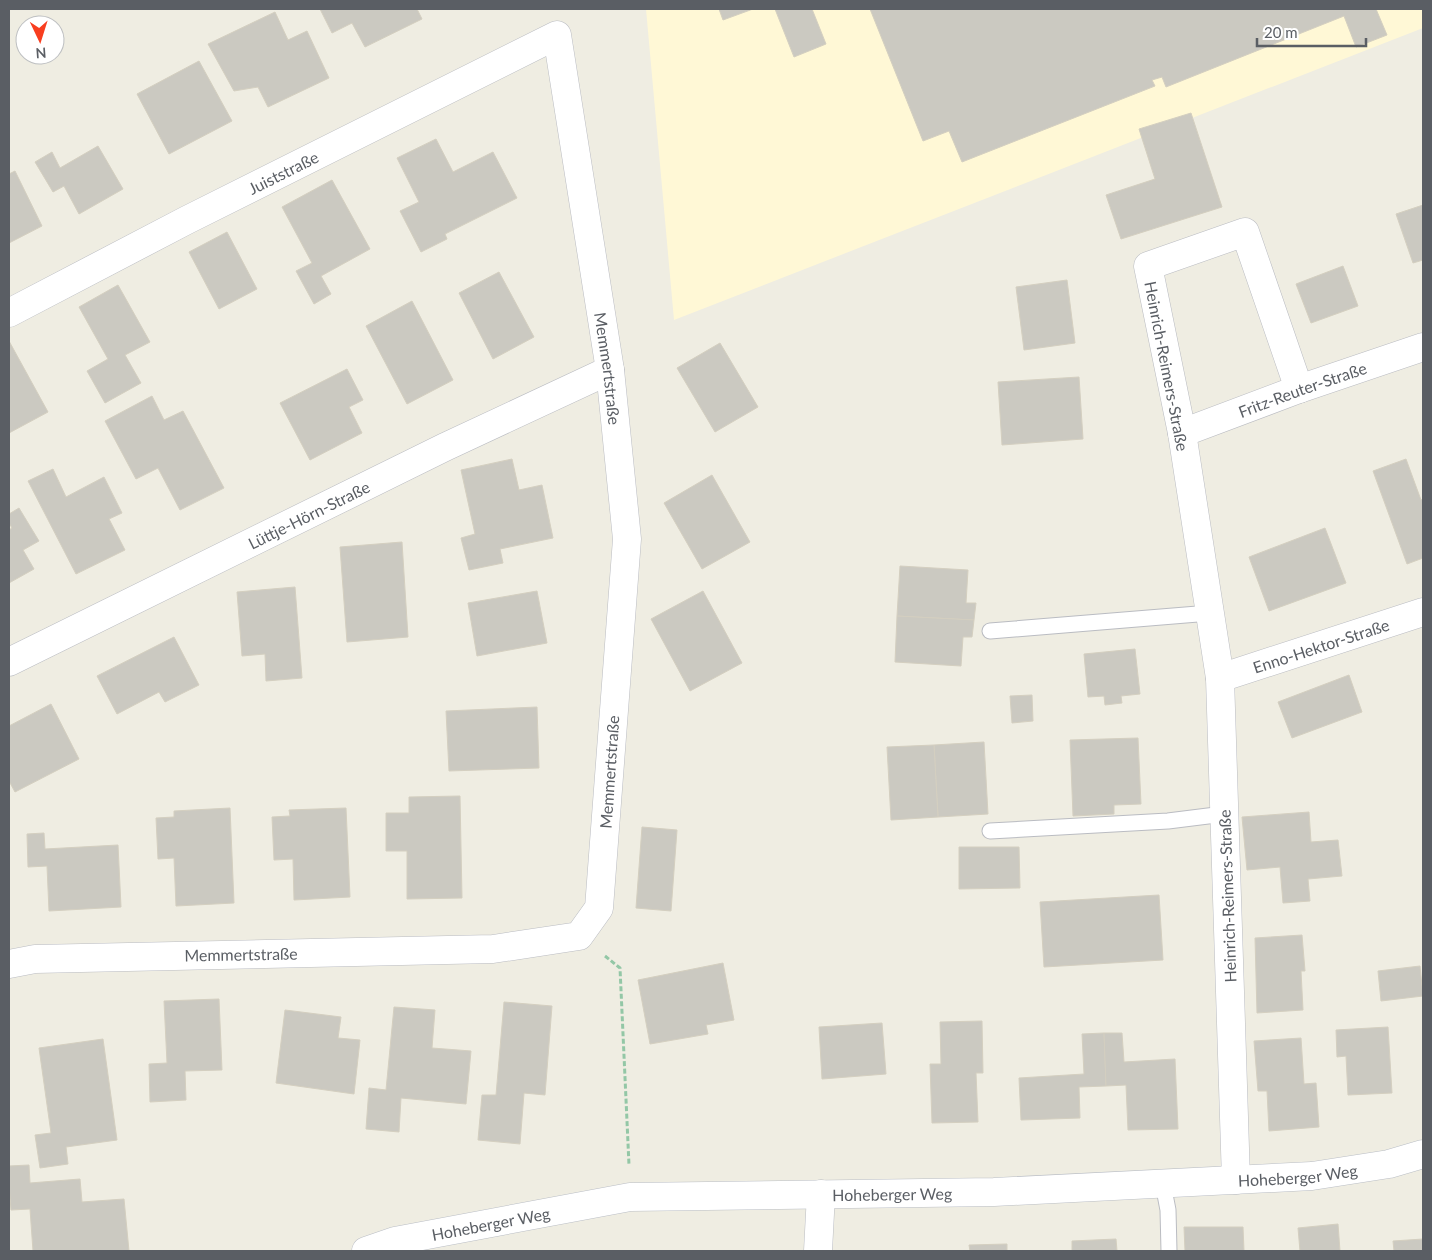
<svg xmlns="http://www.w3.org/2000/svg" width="1432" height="1260" viewBox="0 0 1432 1260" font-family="Lato,sans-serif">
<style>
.commercial{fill:#fff8d6}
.building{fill:#cbc9c1;stroke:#d4cfc0}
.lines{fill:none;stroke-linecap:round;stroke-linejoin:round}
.lane-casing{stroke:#babcc2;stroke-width:17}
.street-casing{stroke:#babcc2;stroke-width:29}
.secondary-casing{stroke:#babec5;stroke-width:29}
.path{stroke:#93c7a6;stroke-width:3;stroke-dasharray:5 2.5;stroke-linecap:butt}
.lane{stroke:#fff;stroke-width:15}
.street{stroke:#fff;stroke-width:28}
.secondary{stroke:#fff;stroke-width:28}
.labels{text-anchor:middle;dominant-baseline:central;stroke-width:4.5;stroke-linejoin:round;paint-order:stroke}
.street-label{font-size:16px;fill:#5a5e64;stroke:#fff}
</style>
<rect width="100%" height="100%" fill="#efede2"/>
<polygon class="commercial" points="646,9 1423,9 1423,28 674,320"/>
<g class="building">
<polygon points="320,9 417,9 422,19 365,47 352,23 332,33"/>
<polygon points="719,9 753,9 723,20"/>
<polygon points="775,9 812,9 826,44 794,57"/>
<polygon points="870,9 1376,9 1387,35 1356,47 1344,16 1166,87 1162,77 1152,80 1155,86 962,162 949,131 923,141"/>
<polygon points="275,12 288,40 307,31 329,78 268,107 258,87 234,91 208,44"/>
<polygon points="199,61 232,121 169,154 137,94"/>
<polygon points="1191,113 1222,207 1121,239 1106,195 1155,179 1139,129"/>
<polygon points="436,139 453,172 493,152 517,198 445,234 447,239 421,252 400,211 419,202 397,158"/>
<polygon points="98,146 123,189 79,214 64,186 53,192 35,162 52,152 60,168"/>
<polygon points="15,171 42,226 9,243 9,174"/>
<polygon points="332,180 370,249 321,276 331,294 314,304 296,271 312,263 282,207"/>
<polygon points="1423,205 1423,260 1413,263 1396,214"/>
<polygon points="227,232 257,289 219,309 189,252"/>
<polygon points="1343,266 1358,306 1311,323 1296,284"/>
<polygon points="499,272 534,337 493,359 459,293"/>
<polygon points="1067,280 1075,343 1024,350 1016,287"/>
<polygon points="118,285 150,342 125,355 141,383 105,403 87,371 108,359 79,307"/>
<polygon points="412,301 453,380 407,404 366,326"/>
<polygon points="9,341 48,412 9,433"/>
<polygon points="720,343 758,407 715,432 677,368"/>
<polygon points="347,369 363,400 349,407 362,433 310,460 280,403"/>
<polygon points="1079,377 1083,439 1002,445 998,382"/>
<polygon points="152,396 164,420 183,411 224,488 180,510 158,468 136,479 105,421"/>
<polygon points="512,459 519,490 542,485 553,538 500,549 503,563 469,570 461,538 475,534 461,470"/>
<polygon points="1406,459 1421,500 1423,499 1423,558 1407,564 1373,471"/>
<polygon points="53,469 66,497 104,477 122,513 109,519 125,550 76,574 28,481"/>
<polygon points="712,475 750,542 702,569 664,503"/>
<polygon points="19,508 39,541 23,550 34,569 9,583 9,530 12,528 9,523 9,514"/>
<polygon points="1325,528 1346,583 1269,611 1249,557"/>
<polygon points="402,542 408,637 347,642 340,547"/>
<polygon points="900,566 968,570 966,603 976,603 974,620 897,616"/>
<polygon points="295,587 302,678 266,681 265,654 242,656 237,592"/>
<polygon points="537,591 547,643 477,656 468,603"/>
<polygon points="703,591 742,663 690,691 651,619"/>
<polygon points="897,616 974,620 972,637 963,637 961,666 895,662"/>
<polygon points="174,637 199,685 165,702 159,692 117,714 97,676"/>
<polygon points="1135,649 1140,694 1121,696 1122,703 1105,705 1104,696 1088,697 1084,654"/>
<polygon points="1349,675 1362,712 1292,738 1278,702"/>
<polygon points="1032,695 1033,721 1012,723 1010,696"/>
<polygon points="51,704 79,759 15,792 9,781 9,726"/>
<polygon points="537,707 539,768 449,771 446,711"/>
<polygon points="1138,738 1141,804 1114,805 1114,814 1073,816 1070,740"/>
<polygon points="984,742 988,814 938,817 934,745"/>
<polygon points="934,745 938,817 891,820 887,747"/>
<polygon points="460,796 462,898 407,899 407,851 386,851 386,813 409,813 409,797"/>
<polygon points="230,808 234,903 176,906 174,858 158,859 156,818 174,817 174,811"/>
<polygon points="346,808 350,897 294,900 293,859 274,860 272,817 290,816 289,810"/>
<polygon points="1309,812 1311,842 1338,840 1342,876 1308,879 1310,901 1283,903 1280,867 1247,870 1242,817"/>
<polygon points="642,827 677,830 671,911 636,908"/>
<polygon points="44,833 45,849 118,845 121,907 49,911 47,866 28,867 27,834"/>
<polygon points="959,847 1019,847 1020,888 959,889"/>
<polygon points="1159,895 1163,960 1044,967 1040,902"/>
<polygon points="1302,935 1305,971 1301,971 1303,1010 1257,1013 1255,938"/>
<polygon points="723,963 734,1020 706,1025 708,1034 650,1044 638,980"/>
<polygon points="1420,966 1423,996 1381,1001 1378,971"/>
<polygon points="219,999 222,1070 185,1071 186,1100 150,1102 149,1064 167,1063 164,1001"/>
<polygon points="504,1002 552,1006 545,1095 524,1093 520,1144 478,1140 482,1095 496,1095"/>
<polygon points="394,1007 435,1010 432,1048 471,1051 466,1104 401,1098 399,1132 366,1129 369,1088 386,1090"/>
<polygon points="285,1010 341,1017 338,1038 360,1040 354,1094 276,1083"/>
<polygon points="982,1021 983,1073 976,1073 978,1122 932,1123 930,1064 941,1064 940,1022"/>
<polygon points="882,1023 886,1074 822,1079 819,1027"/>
<polygon points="1388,1027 1392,1093 1348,1095 1346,1056 1337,1057 1336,1030"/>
<polygon points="1104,1033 1106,1086 1079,1087 1080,1118 1021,1120 1019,1078 1084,1074 1082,1034"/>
<polygon points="1104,1033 1122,1033 1124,1062 1175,1059 1178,1129 1128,1130 1126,1085 1106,1086"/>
<polygon points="1301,1038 1304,1084 1316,1083 1319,1127 1269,1131 1267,1091 1258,1091 1254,1041"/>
<polygon points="103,1039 117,1140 66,1147 68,1164 40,1168 35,1135 51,1133 39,1048"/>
<polygon points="29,1165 30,1183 80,1179 82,1202 124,1199 129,1251 33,1251 30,1209 11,1210 9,1186 9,1166"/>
<polygon points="1338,1224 1340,1251 1300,1251 1298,1228"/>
<polygon points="1184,1227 1243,1227 1244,1251 1185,1251"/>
<polygon points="1116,1239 1117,1251 1072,1251 1072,1241"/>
<polygon points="1423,1239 1423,1251 1394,1251 1393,1241"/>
<polygon points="1007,1244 1007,1251 970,1251 969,1245"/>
</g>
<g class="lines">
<g class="lane-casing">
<g id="lane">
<polyline points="990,631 1210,613"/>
<polyline points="990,831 1168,821 1224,814"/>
<polyline points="1163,1184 1168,1210 1169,1251"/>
</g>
</g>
<g class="street-casing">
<g id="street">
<path id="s1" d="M9 313 187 220 557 35 610 370 627 539 599 908 579 936 493 949 35 959 9 964"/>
<path id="s2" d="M1182 433 1299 389 1423 347"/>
<path id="s3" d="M9 662 445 447 610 370"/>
<path id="s4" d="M1220 678 1423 612"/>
<polyline points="1236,1180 1220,678 1182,433 1148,266 1245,232 1299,389"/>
<polyline points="818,1251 821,1194"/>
</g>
</g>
<g class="secondary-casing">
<g id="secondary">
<path id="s5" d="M366 1251 395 1241 630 1197 994 1192 1312 1176 1389 1164 1423 1154"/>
</g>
</g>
<polyline class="path" points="605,956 620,968 629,1165"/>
<use href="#lane" class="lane"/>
<use href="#street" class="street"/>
<use href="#secondary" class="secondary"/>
</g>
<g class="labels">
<g class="street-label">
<text stroke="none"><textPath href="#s1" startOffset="308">Juiststraße</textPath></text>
<text transform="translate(1167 366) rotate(79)">Heinrich-Reimers-Straße</text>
<text stroke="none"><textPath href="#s1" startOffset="952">Memmertstraße</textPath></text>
<text stroke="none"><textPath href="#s2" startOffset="128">Fritz-Reuter-Straße</textPath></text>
<text stroke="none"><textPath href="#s3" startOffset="334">Lüttje-Hörn-Straße</textPath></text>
<text stroke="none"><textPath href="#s4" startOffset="106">Enno-Hektor-Straße</textPath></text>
<text transform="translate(609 772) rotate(-86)">Memmertstraße</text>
<text transform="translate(1227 896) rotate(-92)">Heinrich-Reimers-Straße</text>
<text transform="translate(241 954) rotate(-1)">Memmertstraße</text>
<text stroke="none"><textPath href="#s5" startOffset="938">Hoheberger Weg</textPath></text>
<text stroke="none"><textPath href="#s5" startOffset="532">Hoheberger Weg</textPath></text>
<text stroke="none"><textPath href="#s5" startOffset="128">Hoheberger Weg</textPath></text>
</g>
</g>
<rect width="1432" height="1260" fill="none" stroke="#5a5e64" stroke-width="20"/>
<g transform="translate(40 40) rotate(176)"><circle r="24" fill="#ffffff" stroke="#bdbfc1"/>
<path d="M0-4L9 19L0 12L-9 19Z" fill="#f83e1f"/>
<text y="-8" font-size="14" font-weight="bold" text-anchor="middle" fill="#5a5e64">N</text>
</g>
<path d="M1257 38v8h109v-8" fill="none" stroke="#5a5e64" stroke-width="2.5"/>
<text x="1264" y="38" font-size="15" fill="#5a5e64" stroke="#ffffff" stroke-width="4" paint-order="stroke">20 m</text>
</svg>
